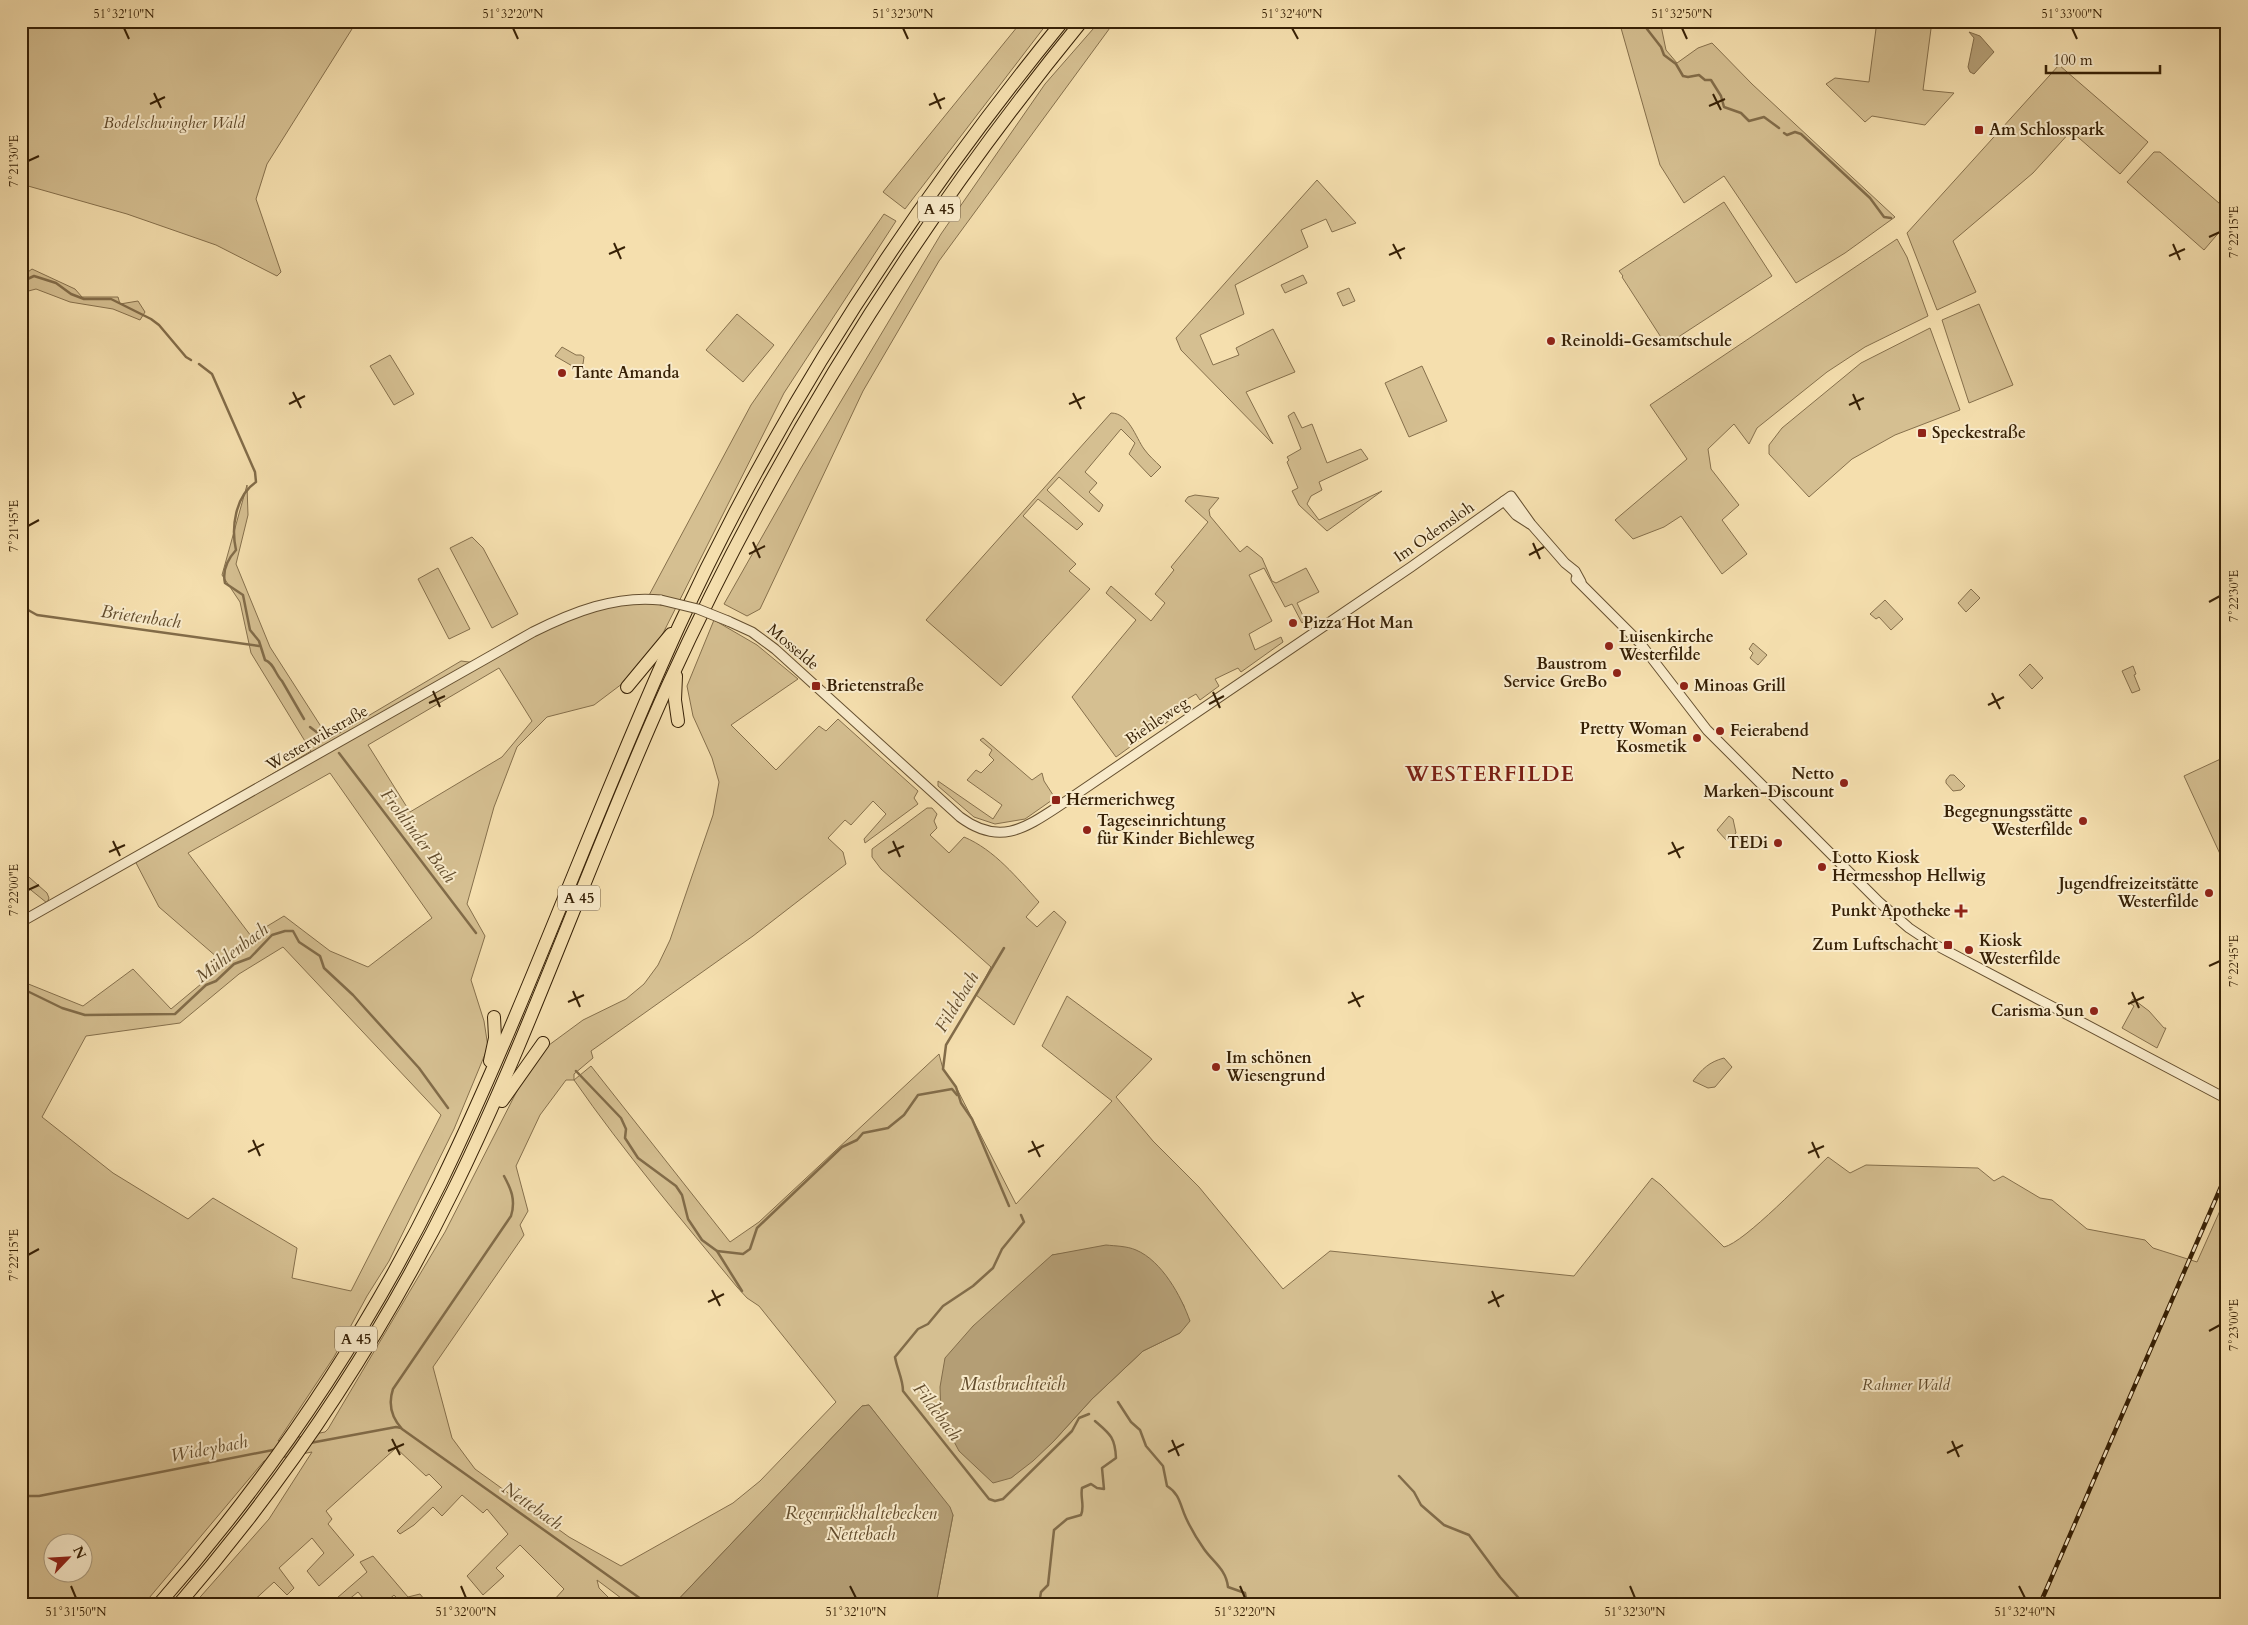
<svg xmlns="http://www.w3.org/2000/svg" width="2248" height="1625" viewBox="0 0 2248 1625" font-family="Cardo,serif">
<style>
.green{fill:#d5bf91;stroke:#86704c;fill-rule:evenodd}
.water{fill:#b49e75;stroke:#826c49}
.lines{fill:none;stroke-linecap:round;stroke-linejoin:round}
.stream{stroke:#826c49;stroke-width:2.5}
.tertiary-casing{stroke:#665030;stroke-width:11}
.motorway-casing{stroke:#372106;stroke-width:14}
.tertiary{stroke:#f8eaca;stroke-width:9}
.motorway{stroke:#f5dfae;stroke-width:12}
.rail-casing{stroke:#372106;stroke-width:4.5}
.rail{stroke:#f8eaca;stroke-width:2.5;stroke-dasharray:8;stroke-linecap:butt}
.tertiary-bridge-casing{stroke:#665030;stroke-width:11;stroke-linecap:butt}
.tertiary-bridge{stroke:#f8eaca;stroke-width:9}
.ticks{fill:none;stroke:#372106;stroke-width:2}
.poi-dot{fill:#8f2418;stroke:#f8eaca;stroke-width:2}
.labels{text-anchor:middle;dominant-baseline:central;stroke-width:4;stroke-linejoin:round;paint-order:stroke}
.shield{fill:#f8eaca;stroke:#715d41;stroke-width:1}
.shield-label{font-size:15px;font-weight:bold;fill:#372106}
.park-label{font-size:16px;font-style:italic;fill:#5e4829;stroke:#f8eaca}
.poi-label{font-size:16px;font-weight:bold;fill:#372106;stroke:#f8eaca;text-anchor:start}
.street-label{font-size:16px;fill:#372106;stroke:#f8eaca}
.water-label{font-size:18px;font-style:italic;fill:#634d2d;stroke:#f8eaca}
.district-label{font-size:21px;font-weight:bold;letter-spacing:1px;fill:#7a1f14;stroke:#f8eaca}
.neatline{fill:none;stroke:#372106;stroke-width:2}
.ticks-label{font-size:12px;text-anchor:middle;fill:#372106}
</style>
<rect width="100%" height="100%" fill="#f5dfae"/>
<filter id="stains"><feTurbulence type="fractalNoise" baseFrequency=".004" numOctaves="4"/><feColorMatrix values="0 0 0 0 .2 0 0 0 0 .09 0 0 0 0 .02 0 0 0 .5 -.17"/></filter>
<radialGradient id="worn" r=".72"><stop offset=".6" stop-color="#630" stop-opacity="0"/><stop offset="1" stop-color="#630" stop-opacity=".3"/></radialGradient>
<g class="green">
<polygon points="21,21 357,21 267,164 256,199 281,272 277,276 216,245 127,214 21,184"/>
<polygon points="1022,21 1049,21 905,209 883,192"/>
<polygon points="1100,21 1115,21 939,261 863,391 760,609 747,616 724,604 801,468 941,234 1045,84"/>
<polygon points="1619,21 1660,21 1666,50 1677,63 1698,48 1712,43 1752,84 1895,217 1845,253 1796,283 1724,176 1684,203 1660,165"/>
<polygon points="1877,21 1932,21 1923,90 1954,93 1925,125 1872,116 1865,122 1826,84 1835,78 1869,82"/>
<polygon points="2059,65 2148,142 2120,174 2071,131 2033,173 1953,241 1976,292 1937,310 1907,233"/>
<polygon points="2154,152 2160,152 2227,210 2227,223 2204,250 2127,182"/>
<polygon points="1317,180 1356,223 1332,232 1326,219 1301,230 1308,247 1235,285 1244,314 1200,335 1213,365 1239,355 1236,348 1273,329 1295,372 1246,392 1273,444 1181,350 1176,338"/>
<polygon points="1724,202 1772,276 1666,345 1622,277 1623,276 1619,271"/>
<path d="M884 214 896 221 784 393 647 665 594 705 547 717 517 747 494 807 467 904 485 936 471 980 484 1021 488 1047 454 1129 389 1261 367 1296 334 1357 278 1441 325 1432 328 1429 445 1232 519 1087 549 1045 583 1020 626 999 644 984 658 965 670 940 713 815 719 782 712 758 693 716 687 686 714 620 757 645 798 679 731 725 776 770 819 726 826 731 838 719 918 791 914 798 918 804 865 843 864 839 886 814 873 801 851 825 845 820 828 838 843 852 846 864 753 936 591 1051 593 1058 574 1074V1080L591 1066 730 1242 759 1222 939 1054 943 1069 956 1087 1016 1204 1112 1101 1042 1046 1067 996 1152 1059 1116 1097 1153 1141 1199 1187 1283 1289 1330 1251 1574 1276 1652 1178 1661 1185 1724 1247C1744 1243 1809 1175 1828 1157L1850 1173 1866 1165 1978 1168 1994 1181 2003 1176 2040 1198 2052 1200 2087 1229 2145 1240 2153 1248 2197 1262 2227 1195V1226L2220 1247 2227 1255V1604H936L953 1515 869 1405 862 1406 674 1604H629L597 1580 599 1588 615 1604H544L553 1601 564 1589 520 1545 496 1568 504 1576 483 1595 467 1576 508 1534 487 1509 483 1513 462 1495 442 1516 433 1507 414 1525 400 1534 397 1531 442 1487 429 1474 426 1476 396 1448 326 1511 332 1519 328 1524 354 1555 319 1586 307 1571 324 1553 312 1538 279 1568 294 1588 287 1595 274 1582 250 1604H194L269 1519 312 1452 264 1461 144 1604H21V981L83 1006 133 969 171 1009 225 964 159 907 134 859 58 901 311 751 251 653 240 602 222 575 247 485 248 515 236 564 270 647 329 739 461 661 477 663 563 617 647 599 751 405ZM499 668 532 721 502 757 410 812 368 745ZM330 773 432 918 368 967 330 951 284 916 251 936 188 853ZM283 947 441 1115 351 1291 292 1278 297 1248 213 1198 188 1219 113 1173 42 1117 86 1036 180 1023 239 974ZM566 1080H574C624 1152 681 1219 737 1287L747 1298 759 1306 836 1402 760 1481 733 1503 621 1566 569 1537 475 1469 452 1438 433 1367 524 1235 520 1225 528 1211 516 1166 540 1115ZM1074 1252 1167 1278 1184 1306 1180 1333 1143 1351 1092 1399 1053 1442 1011 1478 1052 1255ZM52 1542H82V1572H52Z"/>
<polygon points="1897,239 1907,257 1928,316 1865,347 1827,372 1757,428 1749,444 1734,424 1708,449 1711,469 1739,505 1722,520 1747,554 1722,574 1681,516 1664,527 1633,539 1615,520 1687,459 1650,405"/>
<polygon points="32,269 75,289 82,297 118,297 120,304 138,301 145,312 140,320 113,309 70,302 36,289 21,293 21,277"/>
<polygon points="1303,275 1307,283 1285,293 1281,285"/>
<polygon points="1349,288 1355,301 1343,306 1337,293"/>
<polygon points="1979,304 2013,385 1969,403 1942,320"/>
<polygon points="737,314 774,345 743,382 706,350"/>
<polygon points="1930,328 1960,410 1895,435 1852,459 1809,497 1769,454 1769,445 1782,428 1861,363"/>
<polygon points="562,347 576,355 581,355 584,357 583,364 574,367 555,356"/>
<polygon points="390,355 414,394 394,405 370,366"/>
<polygon points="1422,366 1447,421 1409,437 1385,383"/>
<polygon points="1294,412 1302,428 1312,424 1327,463 1361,449 1368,459 1319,482 1322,490 1311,496 1307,504 1319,520 1382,491 1327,531 1299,505 1292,491 1298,488 1287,462 1289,460 1287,457 1301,449 1288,416"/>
<path d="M1111 413C1129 413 1136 438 1144 449 1149 456 1155 461 1161 467L1151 477 1129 454 1135 443 1121 429 1085 472 1097 483 1089 492 1103 505 1099 512 1059 477 1047 490 1083 524 1077 530 1038 499 1023 516 1076 564 1069 571 1090 589 1001 686 926 620Z"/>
<polygon points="1195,495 1219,498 1209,510 1210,516 1240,552 1247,546 1262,558 1272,581 1276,583 1306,568 1319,592 1297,603 1305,620 1302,623 1292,604 1285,607 1264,568 1249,575 1272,621 1249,634 1255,650 1281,637 1283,642 1241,672 1238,668 1215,679 1219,686 1200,700 1196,694 1177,705 1178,708 1169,713 1172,718 1165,724 1161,719 1137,734 1141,739 1116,757 1072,697 1136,620 1106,593 1111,586 1151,621 1165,603 1155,594 1174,570 1171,567 1208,522 1185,501 1188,497"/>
<polygon points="472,537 483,548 518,614 492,628 450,548"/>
<polygon points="438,568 470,629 449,639 418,579"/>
<polygon points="1971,589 1980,598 1966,612 1958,603"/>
<polygon points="1885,600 1903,619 1891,630 1879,617 1876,619 1870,614"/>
<polygon points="1753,643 1767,655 1758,665 1750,658 1753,653 1749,649"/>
<polygon points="2030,664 2043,678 2032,689 2019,675"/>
<polygon points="2133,666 2136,674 2134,675 2140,690 2132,693 2122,671"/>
<polygon points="983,738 1032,780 1042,773 1044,781 1055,798 1025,819 995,824 974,817 938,786 938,781 993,819 1002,805 967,780 976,770 981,773 994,760 989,755 992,750 980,740"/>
<polygon points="2227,756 2227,869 2184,776"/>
<polygon points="1950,775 1954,775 1965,786 1961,790 1953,791 1946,783 1946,780"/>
<path d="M927 808H932L937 814 934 821 937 828 930 835 949 853 964 837C995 850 1017 878 1039 902L1026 917 1037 927 1054 911 1066 922 1014 1025 976 995 991 967 881 869 872 857V849Z"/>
<polygon points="1729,816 1733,819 1736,833 1727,841 1717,830"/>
<polygon points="21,870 47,893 49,898 47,903 21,882"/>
<polygon points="2133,999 2149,1011 2164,1028 2166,1028 2157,1048 2122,1028 2134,1006 2130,1003"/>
<path d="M1724 1058 1732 1067 1715 1087 1708 1088 1693 1081C1702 1069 1709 1062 1724 1058Z"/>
<polygon points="373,1556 408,1597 420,1594 428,1604 402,1604 394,1595 384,1604 368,1604 358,1592 343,1604 337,1598 367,1572 360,1562"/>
</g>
<g class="water">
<polygon points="1969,32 1980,36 1994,52 1974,74 1970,72 1968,67 1974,38"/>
<path d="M1106 1245C1115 1246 1127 1246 1136 1250 1162 1261 1181 1296 1190 1321L1180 1333 1143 1351 1092 1399 1053 1442 1033 1461 1011 1478 993 1483 959 1451 941 1417 940 1387 945 1358 973 1326 1052 1255Z"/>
<polygon points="869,1405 950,1507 953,1515 936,1604 674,1604 862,1406"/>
</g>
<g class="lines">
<g class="stream">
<polyline points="1652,21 1647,29 1661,47 1664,55 1676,64 1683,76 1688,77 1699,75 1705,80 1711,80 1721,96 1724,107 1741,113 1749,121 1764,117 1779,128"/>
<polyline points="1784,133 1787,135 1795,132 1801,134 1870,198 1884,217 1891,218"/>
<polyline points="21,282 34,276 56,283 71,294 84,299 111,299 151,319 159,325 186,357 191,360"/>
<path d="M199 364 212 374 255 472 256 482C235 496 231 528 236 550 227 560 222 570 225 583L243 595 250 630 259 641 265 660C274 663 275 674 282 681L304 719"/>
<polyline points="21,606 37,615 259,646"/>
<polyline points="310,727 323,737"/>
<polyline points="339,753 476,933"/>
<polyline points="1004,948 946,1045 943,1069 956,1087 961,1103 972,1119 1009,1206"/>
<polyline points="21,988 62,1008 85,1015 175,1014 206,985 216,981 234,964 250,958 272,935 285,931 293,931 299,942 320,956 324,968 353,995 419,1068 448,1108"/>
<polyline points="576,1071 621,1118 626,1129 625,1138 638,1158 676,1186 682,1195 688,1219 702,1240 717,1251 742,1291"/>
<path d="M504 1176C511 1189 516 1200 511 1216L393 1389C388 1404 391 1417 402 1429L648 1604"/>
<path d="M1021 1215 1024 1222 1002 1249 993 1268 973 1286 943 1306 928 1324 918 1329 895 1357C897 1369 903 1379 903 1391L989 1499 995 1501 1003 1499 1072 1431 1079 1418 1089 1414"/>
<polyline points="717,1251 743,1254 750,1249 757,1228 842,1147 857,1140 863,1133 888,1128 904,1115 918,1095 952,1089 957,1095"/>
<path d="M1118 1402 1131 1422 1140 1430 1146 1446 1163 1466 1167 1486C1180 1494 1180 1505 1186 1518 1191 1529 1197 1539 1204 1549 1213 1562 1226 1569 1228 1587L1245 1593 1247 1604"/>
<polyline points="310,1443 396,1427 401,1428"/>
<polyline points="1399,1476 1414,1492 1421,1505 1444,1525 1469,1535 1500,1577 1524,1604"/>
<polyline points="21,1496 39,1496 278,1449"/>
<path d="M1039 1604 1041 1592 1048 1585 1054 1530 1067 1519 1081 1515C1085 1506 1080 1498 1082 1488L1091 1484 1097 1488 1104 1489 1102 1468 1116 1458C1115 1437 1110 1434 1095 1421"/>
</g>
<g class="tertiary-casing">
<g id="tertiary">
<polyline points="1504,501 1516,515 1530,524"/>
<polyline points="1576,579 1640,643 1707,730 1879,902 1909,928 1930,942 2227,1099"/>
<path d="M728 621 752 632 775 649 960 817C999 846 1024 829 1059 806L1411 567 1511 496 1531 524 1565 563 1575 571 1581 582"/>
<path d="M21 922 533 632C573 612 616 595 661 600"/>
</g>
</g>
<g class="motorway-casing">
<g id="motorway">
<polyline points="676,676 675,700 678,721"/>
<polyline points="627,687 671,634"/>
<polyline points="490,1061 495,1038 494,1017"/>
<polyline points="502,1101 543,1043"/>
<path d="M159 1604C272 1475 364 1339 440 1184 528 1002 595 810 679 626 779 409 912 206 1063 21"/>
<path d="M179 1604C288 1478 380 1340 453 1191 534 1026 593 850 669 683 778 445 916 224 1082 21"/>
</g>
</g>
<use href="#tertiary" class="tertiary"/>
<use href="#motorway" class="motorway"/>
<g class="rail-casing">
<polyline id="rail" points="2040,1604 2227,1173"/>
</g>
<use href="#rail" class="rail"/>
<g class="tertiary-bridge-casing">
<polyline id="tertiary-bridge" points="661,600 698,609 728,621"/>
</g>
<use href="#tertiary-bridge" class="tertiary-bridge"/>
</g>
<path class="ticks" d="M124 28 129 39M513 28 518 39M903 28 908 39M1292 28 1298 39M1682 28 1687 39M2072 28 2077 39M154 93 161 108M934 93 941 109M1713 94 1721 110M150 104 165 97M929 105 945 98M1709 106 1725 99M28 161 39 156M2209 237 2220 232M614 243 621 259M1393 244 1401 259M2173 244 2180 260M609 254 625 247M1389 255 1405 248M2169 256 2185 249M293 392 301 408M1073 393 1081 409M1853 394 1860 410M289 404 305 396M1069 404 1085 397M1849 405 1864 398M28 526 39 520M753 542 760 558M1533 543 1540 559M749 554 765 546M1529 555 1544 547M2209 602 2220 596M433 691 440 707M1213 692 1220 708M1992 693 2000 709M429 703 445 696M1209 704 1224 696M1988 705 2004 697M113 841 120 856M893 841 900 857M1672 842 1680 858M109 852 125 845M888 853 904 846M1668 854 1684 847M28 890 39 885M2209 966 2220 961M573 991 580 1007M1352 992 1360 1007M2132 992 2139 1008M568 1002 584 995M1348 1003 1364 996M2128 1004 2144 997M253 1140 260 1156M1032 1141 1040 1157M1812 1142 1819 1158M248 1152 264 1144M1028 1152 1044 1145M1808 1153 1824 1146M28 1255 39 1249M712 1290 720 1306M1492 1291 1499 1307M708 1302 724 1294M1488 1303 1504 1295M2209 1331 2220 1325M392 1439 400 1455M1172 1440 1179 1456M1952 1441 1959 1457M388 1451 404 1444M1168 1452 1184 1444M1947 1453 1963 1445M71 1586 76 1598M461 1586 466 1598M850 1586 856 1598M1240 1586 1245 1598M1630 1586 1635 1598M2019 1586 2025 1598"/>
<g class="poi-dot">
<rect x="1974" y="125" width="10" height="10" rx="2.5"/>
<circle cx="1551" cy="341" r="5"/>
<circle cx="562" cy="373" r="5"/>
<rect x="1917" y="428" width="10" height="10" rx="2.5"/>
<circle cx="1293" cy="623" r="5"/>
<circle cx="1609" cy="646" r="5"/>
<circle cx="1617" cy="673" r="5"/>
<rect x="811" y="681" width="10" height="10" rx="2.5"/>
<circle cx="1684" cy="686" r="5"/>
<circle cx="1720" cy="731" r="5"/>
<circle cx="1697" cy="738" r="5"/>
<circle cx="1844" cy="783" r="5"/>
<rect x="1051" y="795" width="10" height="10" rx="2.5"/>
<circle cx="2083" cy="821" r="5"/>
<circle cx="1087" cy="830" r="5"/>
<circle cx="1778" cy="843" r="5"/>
<circle cx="1822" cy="867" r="5"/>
<circle cx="2209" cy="893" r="5"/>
<path d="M1958.5 903.5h5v5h5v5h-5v5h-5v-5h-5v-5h5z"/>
<rect x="1943" y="940" width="10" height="10" rx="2.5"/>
<circle cx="1969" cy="950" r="5"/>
<circle cx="2094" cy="1011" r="5"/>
<circle cx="1216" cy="1067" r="5"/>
</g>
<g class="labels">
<g class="shield">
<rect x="918" y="196.5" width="42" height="25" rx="4"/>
<rect x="558" y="885.5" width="42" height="25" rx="4"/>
<rect x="335" y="1326.5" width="42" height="25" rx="4"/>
</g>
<g class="shield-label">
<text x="939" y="209">A 45</text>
<text x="579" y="898">A 45</text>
<text x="356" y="1339">A 45</text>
</g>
<g class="park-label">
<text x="174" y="123">Bodelschwingher Wald</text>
<text x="1906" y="1385">Rahmer Wald</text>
</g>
<g class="poi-label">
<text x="1989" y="130">Am Schlosspark</text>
<text x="1561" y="341">Reinoldi-Gesamtschule</text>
<text x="572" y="373">Tante Amanda</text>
<text x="1932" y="433">Speckestraße</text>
<text x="1303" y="623">Pizza Hot Man</text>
<text x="1619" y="637">Luisenkirche<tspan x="1619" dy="18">Westerfilde</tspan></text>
<text x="1607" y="664" text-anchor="end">Baustrom<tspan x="1607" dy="18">Service GreBo</tspan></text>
<text x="826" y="686">Brietenstraße</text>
<text x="1694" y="686">Minoas Grill</text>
<text x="1687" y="729" text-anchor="end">Pretty Woman<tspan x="1687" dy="18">Kosmetik</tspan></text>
<text x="1730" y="731">Feierabend</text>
<text x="1834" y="774" text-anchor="end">Netto<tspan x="1834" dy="18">Marken-Discount</tspan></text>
<text x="1066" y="800">Hermerichweg</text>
<text x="2073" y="812" text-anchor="end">Begegnungsstätte<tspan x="2073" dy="18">Westerfilde</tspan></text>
<text x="1097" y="821">Tageseinrichtung<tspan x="1097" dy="18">für Kinder Biehleweg</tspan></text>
<text x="1768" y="843" text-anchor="end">TEDi</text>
<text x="1832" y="858">Lotto Kiosk<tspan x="1832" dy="18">Hermesshop Hellwig</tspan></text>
<text x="2199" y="884" text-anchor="end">Jugendfreizeitstätte<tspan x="2199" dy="18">Westerfilde</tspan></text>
<text x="1951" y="911" text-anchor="end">Punkt Apotheke</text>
<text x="1979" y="941">Kiosk<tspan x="1979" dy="18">Westerfilde</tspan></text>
<text x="1938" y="945" text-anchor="end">Zum Luftschacht</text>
<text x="2084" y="1011" text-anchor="end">Carisma Sun</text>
<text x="1226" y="1058">Im schönen<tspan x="1226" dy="18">Wiesengrund</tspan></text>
</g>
<g class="street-label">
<text transform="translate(1434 532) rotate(-35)">Im Odemsloh</text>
<text transform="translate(793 647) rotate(40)">Mosselde</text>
<text transform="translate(1157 721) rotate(-34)">Biehleweg</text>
<text transform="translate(317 738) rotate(-30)">Westerwikstraße</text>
</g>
<g class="water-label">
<text transform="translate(141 617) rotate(8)">Brietenbach</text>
<text transform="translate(418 836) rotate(53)">Frohlinder Bach</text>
<text transform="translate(232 953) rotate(-37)">Mühlenbach</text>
<text transform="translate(957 1002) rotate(-59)">Fildebach</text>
<text x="1013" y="1384">Mastbruchteich</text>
<text transform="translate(937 1412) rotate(53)">Fildebach</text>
<text transform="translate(209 1449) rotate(-11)">Wideybach</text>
<text transform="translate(532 1506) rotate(35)">Nettebach</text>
<text x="861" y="1513">Regenrückhaltebecken<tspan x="861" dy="21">Nettebach</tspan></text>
</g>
<g class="district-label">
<text x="1490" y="774">WESTERFILDE</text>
</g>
</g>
<rect width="2248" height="1625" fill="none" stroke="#f5dfae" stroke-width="55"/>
<g transform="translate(68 1558) rotate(65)"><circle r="24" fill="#f8eaca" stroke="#ab9a7c"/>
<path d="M0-4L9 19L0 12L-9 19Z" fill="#8f2418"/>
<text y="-8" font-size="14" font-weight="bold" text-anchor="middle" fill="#372106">N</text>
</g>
<path d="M2046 65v8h114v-8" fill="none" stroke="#372106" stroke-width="2.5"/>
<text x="2053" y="65" font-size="15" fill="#372106" stroke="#f8eaca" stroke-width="4" paint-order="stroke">100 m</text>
<rect x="28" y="28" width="2192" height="1570" class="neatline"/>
<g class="ticks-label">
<text x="124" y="18">51°32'10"N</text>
<text x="513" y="18">51°32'20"N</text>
<text x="903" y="18">51°32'30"N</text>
<text x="1292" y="18">51°32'40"N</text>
<text x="1682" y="18">51°32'50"N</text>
<text x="2072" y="18">51°33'00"N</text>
<text transform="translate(14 161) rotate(-90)" y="4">7°21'30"E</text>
<text transform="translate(2234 232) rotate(-90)" y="4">7°22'15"E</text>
<text transform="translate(14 526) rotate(-90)" y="4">7°21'45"E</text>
<text transform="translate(2234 596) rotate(-90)" y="4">7°22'30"E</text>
<text transform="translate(14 890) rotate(-90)" y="4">7°22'00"E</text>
<text transform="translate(2234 961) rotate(-90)" y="4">7°22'45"E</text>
<text transform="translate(14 1255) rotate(-90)" y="4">7°22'15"E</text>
<text transform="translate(2234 1325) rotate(-90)" y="4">7°23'00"E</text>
<text x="76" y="1616">51°31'50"N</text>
<text x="466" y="1616">51°32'00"N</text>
<text x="856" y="1616">51°32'10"N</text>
<text x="1245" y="1616">51°32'20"N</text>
<text x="1635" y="1616">51°32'30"N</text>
<text x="2025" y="1616">51°32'40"N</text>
</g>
<rect width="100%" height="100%" filter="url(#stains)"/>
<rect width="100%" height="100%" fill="url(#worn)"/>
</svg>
